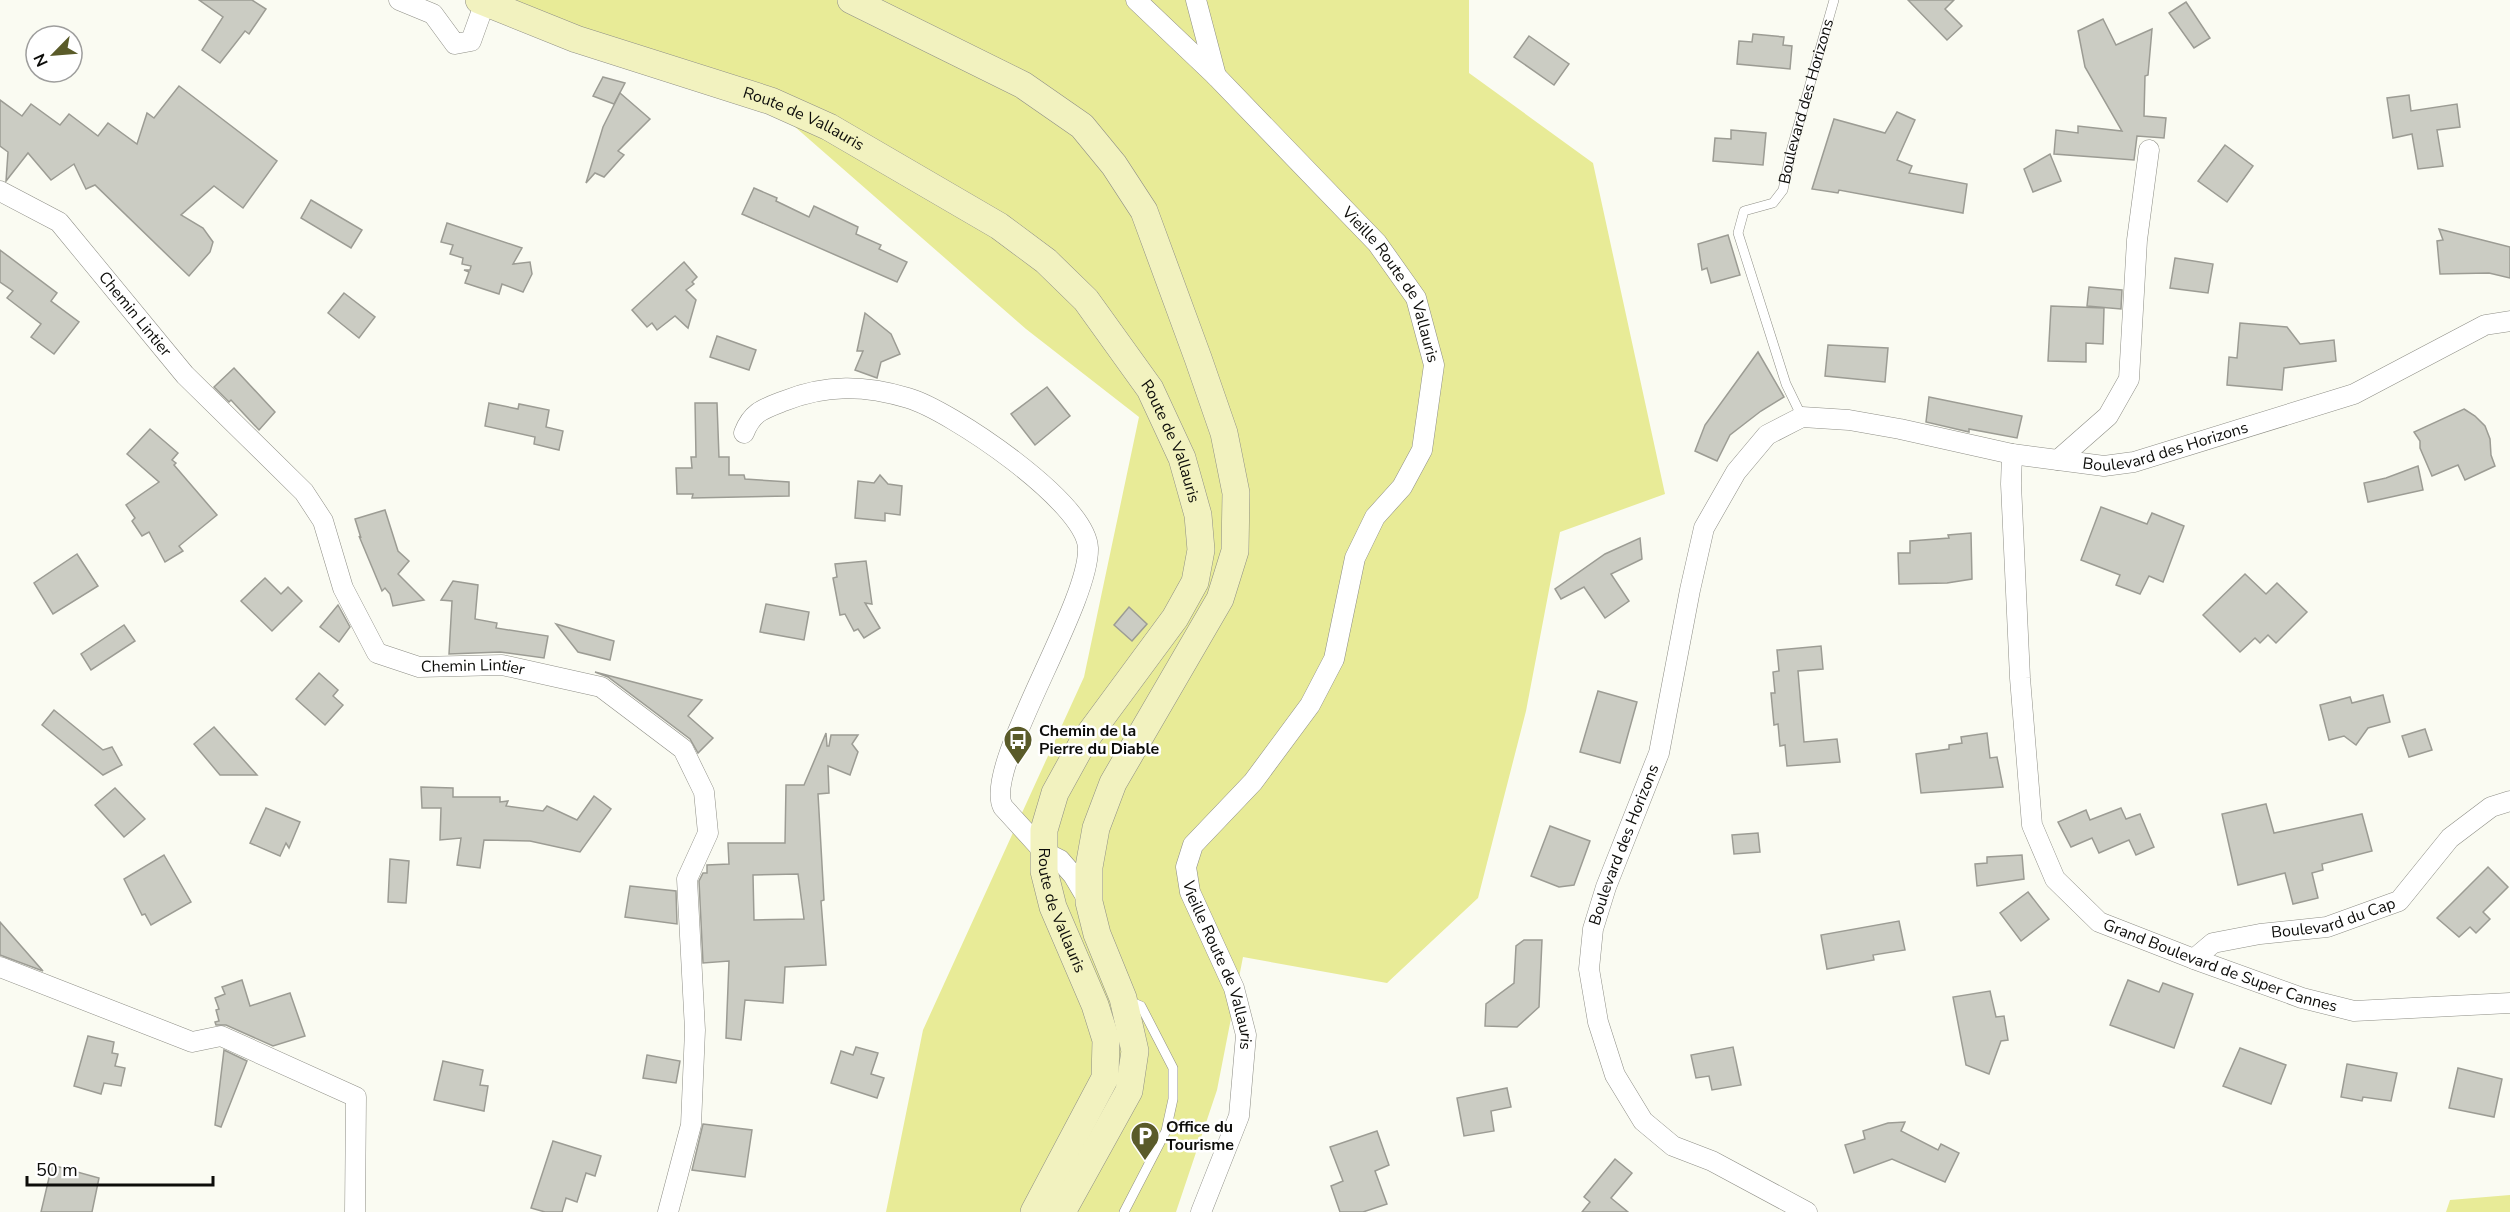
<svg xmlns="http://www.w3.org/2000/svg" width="2510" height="1212" viewBox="0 0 2510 1212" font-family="'Nunito Sans',sans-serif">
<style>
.green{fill:#e8eb97}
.building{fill:#cbccc3;stroke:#9c9c94;stroke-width:1.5;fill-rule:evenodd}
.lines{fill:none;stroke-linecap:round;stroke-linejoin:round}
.service-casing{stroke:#8e8e86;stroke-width:10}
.minor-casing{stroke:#8e8e86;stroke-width:21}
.secondary-casing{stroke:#8e8e86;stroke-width:28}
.service{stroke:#fff;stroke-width:9}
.minor{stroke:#fff;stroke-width:20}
.secondary{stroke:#f2f2bf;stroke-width:27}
.labels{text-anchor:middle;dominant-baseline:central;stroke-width:5;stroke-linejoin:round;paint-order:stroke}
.street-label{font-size:16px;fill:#0d0d0a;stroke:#fff}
.poi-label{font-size:16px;font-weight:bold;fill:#0d0d0a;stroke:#fff;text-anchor:start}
</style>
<rect width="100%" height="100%" fill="#fafbf2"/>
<g class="green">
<polygon points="502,0 1469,0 1469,73 1593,163 1665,494 1560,532 1526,711 1478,898 1387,983 1243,957 1217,1090 1176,1212 886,1212 923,1030 1084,677 1139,417 1026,329 786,119"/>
<polygon points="2510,1195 2510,1212 2446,1212 2450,1200"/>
</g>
<g class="building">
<polygon points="199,0 252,0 266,9 249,34 245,31 220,63 202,50 223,17"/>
<polygon points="1908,0 1954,0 1945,9 1962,26 1947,40"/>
<polygon points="2186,2 2210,38 2194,48 2169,13"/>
<polygon points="2103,19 2116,45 2152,29 2148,75 2145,76 2144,116 2166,118 2164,138 2137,136 2134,160 2054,154 2056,130 2078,133 2078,126 2122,131 2085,67 2078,31"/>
<polygon points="1753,34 1784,37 1783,45 1792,46 1790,69 1737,64 1739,41 1752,42"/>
<polygon points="1529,36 1569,64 1554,85 1514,57"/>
<polygon points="603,77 625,83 614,104 593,96"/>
<polygon points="179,86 277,161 243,208 214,186 181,215 203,228 213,242 210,252 189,276 95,185 86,189 74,164 51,180 28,153 6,181 8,152 0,146 0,100 22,116 31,104 60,125 69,114 98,136 108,123 137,144 147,113 154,118"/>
<polygon points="620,93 650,119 618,151 624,155 604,177 595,173 586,183 603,127"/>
<polygon points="2409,95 2411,111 2457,104 2460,127 2437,130 2443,166 2418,169 2412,134 2393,138 2387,98"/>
<polygon points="1897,112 1915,120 1897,160 1912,166 1909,173 1967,184 1963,213 1839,190 1838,193 1812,189 1834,119 1885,133"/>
<polygon points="1731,130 1766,133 1763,165 1713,161 1715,138 1731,139"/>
<polygon points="2225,145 2253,166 2227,202 2198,181"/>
<polygon points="2050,154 2061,181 2033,192 2024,169"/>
<polygon points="754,188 777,198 776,201 809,217 814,206 858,227 856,234 881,245 879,249 907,262 897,282 742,214"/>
<polygon points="311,200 362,230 351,248 301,218"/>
<polygon points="447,223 522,248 513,264 530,262 532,274 523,292 502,284 499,294 465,283 469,272 464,270 470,270 471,266 462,264 463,258 450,254 453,245 441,242"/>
<polygon points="2439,229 2510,247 2510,278 2489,273 2440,274 2437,241 2443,240"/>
<polygon points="1728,235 1740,275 1711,283 1707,268 1702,270 1698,244"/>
<polygon points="0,250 57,293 51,301 79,322 54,354 31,337 41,324 7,298 13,291 0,282"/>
<polygon points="2175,258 2213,264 2208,293 2170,288"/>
<polygon points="684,262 697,277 692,282 694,284 686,290 696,300 688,328 675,316 657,330 652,323 647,327 632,310"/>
<polygon points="2089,287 2122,290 2121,309 2087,306"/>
<polygon points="344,293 375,317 359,338 328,313"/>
<polygon points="2051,306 2104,308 2103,344 2086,343 2086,362 2048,361"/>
<polygon points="865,313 891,334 900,354 881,362 877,378 855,370 863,351 857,351"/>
<polygon points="2240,323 2287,327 2300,344 2334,340 2336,361 2284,368 2282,390 2227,385 2229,357 2237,358"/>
<polygon points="717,336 756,350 749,370 710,357"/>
<polygon points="1828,345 1888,348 1885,382 1825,376"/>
<polygon points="1758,352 1784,397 1761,411 1730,435 1717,461 1695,451 1705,425"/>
<polygon points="234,368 275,412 259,430 231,400 229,402 214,387"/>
<polygon points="1047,387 1070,416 1035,445 1011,414"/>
<polygon points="1929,397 2022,416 2017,438 1969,429 1969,432 1926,422"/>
<polygon points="489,403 518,409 519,404 549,410 546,427 563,431 559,450 534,444 535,437 485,426"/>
<polygon points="695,403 717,403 719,457 729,457 729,475 744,475 745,479 789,482 789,496 692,498 693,494 677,494 676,468 692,468 691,457 696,457"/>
<polygon points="2464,409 2475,416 2485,426 2490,439 2491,455 2495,466 2465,480 2458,465 2432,476 2420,448 2420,441 2414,432"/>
<polygon points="150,429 178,453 172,460 176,463 174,465 217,515 179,546 183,551 165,562 149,532 142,536 132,521 135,518 126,505 159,482 127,454"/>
<polygon points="2418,466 2423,490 2368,502 2364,483 2386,478"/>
<polygon points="880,475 888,484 902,486 900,515 885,513 885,521 855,518 858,481 874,483"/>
<polygon points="2101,507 2147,524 2152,513 2184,526 2163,582 2149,576 2140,594 2116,585 2120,575 2081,560"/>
<polygon points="385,510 398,551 409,561 398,574 424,600 393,606 390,594 385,588 382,591 359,536 361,538 355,519"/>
<polygon points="1971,533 1972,579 1947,583 1899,584 1898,553 1910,553 1910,541 1949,538 1948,535"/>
<polygon points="1640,538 1642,559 1611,574 1629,601 1605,618 1584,587 1561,599 1555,589 1605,554"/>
<polygon points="77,554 98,586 53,614 34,583"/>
<polygon points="866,561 872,604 865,603 880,628 864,638 858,629 854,631 845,614 840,615 833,578 837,577 835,564"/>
<polygon points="2245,574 2266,594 2277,583 2307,612 2276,643 2268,635 2260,643 2255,638 2240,652 2203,615"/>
<polygon points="265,578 281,594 288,587 302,601 272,631 241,601"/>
<polygon points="453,581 478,585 475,619 497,623 496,628 548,636 544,658 500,652 449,654 452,601 441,600"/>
<polygon points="766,604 809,612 804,640 760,632"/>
<polygon points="338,605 350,627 339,642 320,627"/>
<polygon points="1129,607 1147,624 1132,641 1114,625"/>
<polygon points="556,624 614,641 610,660 578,652"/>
<polygon points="124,625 135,641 91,670 81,654"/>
<polygon points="1821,646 1823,669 1798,671 1804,742 1837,739 1840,762 1787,766 1785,745 1780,746 1778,724 1774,725 1771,693 1775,693 1773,672 1779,671 1777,650"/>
<polygon points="595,672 702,700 688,716 713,738 698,753 690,739 608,677"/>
<polygon points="319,673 338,690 333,696 343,705 325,725 296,699"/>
<polygon points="1598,691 1637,702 1620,763 1580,752"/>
<polygon points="2383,695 2390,722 2368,728 2356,745 2344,736 2329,740 2320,705 2350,697 2352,703"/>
<polygon points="54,710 103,750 112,747 122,765 103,775 42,725"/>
<polygon points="214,727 257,775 220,775 194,744"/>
<polygon points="2425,729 2432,750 2409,757 2402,736"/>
<path d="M826 733 827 746H829L831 735H858L852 744 858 752 850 775 828 766 829 793 818 794 824 900 821 901 826 965 785 967 783 1003 745 1000 741 1040 726 1038 729 961 703 963 699 881 703 873H707V865L729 864 728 843H785L786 785H804ZM798 874 804 919 754 920 753 875Z"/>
<polygon points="1987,733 1990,758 1997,757 2003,787 1921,793 1916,754 1949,749 1949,745 1962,743 1961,737"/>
<polygon points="421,787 453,788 453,797 500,797 500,802 508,801 506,806 543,811 547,806 577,820 594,796 611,809 580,852 530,841 484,840 480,868 457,865 461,838 440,840 441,808 422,808"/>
<polygon points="115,788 145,819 124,837 95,805"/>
<polygon points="2266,804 2274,833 2362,814 2372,851 2322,864 2323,870 2312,873 2318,898 2293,904 2285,873 2238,885 2222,814"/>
<polygon points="266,808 300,822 289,848 286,843 280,856 250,843"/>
<polygon points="2121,808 2126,819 2140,814 2154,847 2136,855 2129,840 2099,853 2092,838 2071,847 2058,822 2086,810 2090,820"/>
<polygon points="1550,826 1590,841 1574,885 1559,887 1531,876"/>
<polygon points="1758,833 1760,852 1734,854 1732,835"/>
<polygon points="164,855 191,902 151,925 145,914 142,915 124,879"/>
<polygon points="2022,855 2024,879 1977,886 1975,864 1987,863 1987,857"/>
<polygon points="390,859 409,861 406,903 388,902"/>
<polygon points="2488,867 2508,887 2483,912 2490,919 2476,933 2470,927 2459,937 2437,918"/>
<polygon points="630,886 676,891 677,924 625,917"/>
<polygon points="2028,892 2049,919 2021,941 2000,913"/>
<polygon points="1899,921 1905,950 1873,955 1874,960 1827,969 1821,935"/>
<polygon points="0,922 43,971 0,955"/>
<polygon points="1524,940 1542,940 1539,1007 1517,1027 1485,1026 1486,1004 1514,983 1516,946"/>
<polygon points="242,980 250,1006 290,993 305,1036 273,1046 226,1025 216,1025 215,1022 219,1021 216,1010 219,1009 215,998 225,994 222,987"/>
<polygon points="2128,980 2159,992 2163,983 2193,994 2174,1048 2110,1025"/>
<polygon points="1990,991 1996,1017 2004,1016 2008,1040 2001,1041 1989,1074 1966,1065 1953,997"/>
<polygon points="88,1036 114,1042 112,1053 118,1054 115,1066 125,1068 121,1086 104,1083 101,1094 74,1086"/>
<polygon points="856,1047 878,1053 871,1074 884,1078 877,1098 831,1083 841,1051 853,1055"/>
<polygon points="1733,1047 1741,1085 1712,1090 1709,1076 1696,1078 1691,1055"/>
<polygon points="2240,1048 2286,1065 2271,1104 2223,1086"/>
<polygon points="224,1050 247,1061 221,1127 215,1125"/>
<polygon points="647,1055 680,1061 676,1083 643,1078"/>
<polygon points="443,1061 483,1070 480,1085 488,1086 484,1111 434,1100"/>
<polygon points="2347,1064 2397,1073 2391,1101 2363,1097 2362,1101 2341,1097"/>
<polygon points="2458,1068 2502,1079 2494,1117 2449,1108"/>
<polygon points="1507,1088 1511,1107 1491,1111 1494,1131 1464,1136 1457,1098"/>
<polygon points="1905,1122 1901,1131 1938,1150 1941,1144 1959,1153 1945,1182 1892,1159 1854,1173 1845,1145 1865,1139 1863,1131 1888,1123"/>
<polygon points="703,1124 752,1130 745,1177 692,1170"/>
<polygon points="1377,1131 1389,1165 1375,1171 1387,1204 1363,1212 1340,1212 1331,1186 1343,1181 1330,1147"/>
<polygon points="553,1141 601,1156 595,1176 586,1173 577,1202 566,1198 562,1212 545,1212 531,1208"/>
<polygon points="1615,1159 1632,1173 1611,1198 1628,1212 1582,1212 1590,1202 1584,1197"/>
<polygon points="52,1165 99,1178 92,1212 41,1212"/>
</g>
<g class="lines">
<g class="service-casing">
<g id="service">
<path id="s1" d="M1802 417 1786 384 1738 233 1744 211 1773 203 1783 190 1791 151 1834 0"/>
<polyline points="1124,1212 1166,1131 1173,1099 1173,1068 1141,1006 1129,1001"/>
</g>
</g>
<g class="minor-casing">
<g id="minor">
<polyline points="399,0 433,14 455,44 471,41 485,2"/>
<path id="s2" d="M1136 0 1216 76 1377 243 1416 298 1434 365 1422 450 1402 487 1375 517 1355 558 1334 659 1310 705 1253 782 1193 845 1186 867 1190 892 1234 988 1246 1035 1239 1116 1201 1212"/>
<polyline points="1196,0 1216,76"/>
<path id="s3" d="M0 191 59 222 185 375 304 492 323 521 343 588 377 653 419 667 502 665 601 687 683 749 704 792 708 833 687 879 695 1030 691 1125 668 1212"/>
<path d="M744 433C752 412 763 409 784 401 826 384 865 385 908 398 950 410 1086 502 1088 548 1090 605 982 769 1003 807L1044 852 1060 860 1073 875 1089 902"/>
<path id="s4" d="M2012 454 2011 484 2020 678 2032 825 2055 879 2099 922 2194 959 2302 998 2354 1011 2510 1003"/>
<polyline points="2058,460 2108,416 2129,379 2137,240 2149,150"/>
<path id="s5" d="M2194 959 2213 943 2260 934 2327 927 2399 901 2450 838 2491 807 2510 801"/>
<polyline points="0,967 192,1042 221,1036 356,1097 355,1212"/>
<path id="s6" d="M1807 1212 1712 1161 1673 1146 1643 1121 1615 1075 1598 1022 1589 969 1593 929 1606 887 1659 753 1690 590 1704 528 1736 472 1767 435 1802 417 1849 420 1900 429 2012 454 2104 466 2134 462 2354 394 2485 325 2510 321"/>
</g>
</g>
<g class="secondary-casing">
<g id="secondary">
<path id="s7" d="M479 0 576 39 771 101 829 127 999 226 1046 261 1086 300 1150 389 1182 458 1198 515 1201 550 1195 582 1175 618 1082 744 1055 793 1044 830V871L1053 907 1095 1005 1106 1040 1105 1078 1034 1212"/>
<polyline points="851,0 1023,85 1082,126 1114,165 1144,211 1198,358 1224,433 1236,493 1235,551 1220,599 1113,783 1096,828 1089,867 1089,902 1097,934 1123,998 1135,1051 1129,1091 1062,1212"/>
</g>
</g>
<use href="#service" class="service"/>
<use href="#minor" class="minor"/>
<use href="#secondary" class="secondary"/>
</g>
<defs>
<g id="bus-pin" transform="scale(1.5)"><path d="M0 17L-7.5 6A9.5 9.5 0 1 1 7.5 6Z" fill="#5a5b29" stroke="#fff"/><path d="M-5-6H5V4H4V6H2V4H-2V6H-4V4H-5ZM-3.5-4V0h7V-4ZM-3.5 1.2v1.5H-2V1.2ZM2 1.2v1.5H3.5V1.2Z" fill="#fff"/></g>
<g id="parking-pin" transform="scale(1.5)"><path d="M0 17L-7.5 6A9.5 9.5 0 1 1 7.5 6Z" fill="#5a5b29" stroke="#fff"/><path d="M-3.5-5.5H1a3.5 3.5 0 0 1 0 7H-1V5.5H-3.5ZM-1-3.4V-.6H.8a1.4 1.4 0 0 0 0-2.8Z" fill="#fff"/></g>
</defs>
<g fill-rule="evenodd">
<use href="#bus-pin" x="1018" y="740"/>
<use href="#parking-pin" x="1145" y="1136"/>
</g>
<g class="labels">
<g class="street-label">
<text stroke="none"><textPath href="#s1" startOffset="356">Boulevard des Horizons</textPath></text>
<text stroke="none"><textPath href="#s7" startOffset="346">Route de Vallauris</textPath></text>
<text stroke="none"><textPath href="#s2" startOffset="386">Vieille Route de Vallauris</textPath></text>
<text stroke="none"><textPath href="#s3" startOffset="186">Chemin Lintier</textPath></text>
<text stroke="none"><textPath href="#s7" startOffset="850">Route de Vallauris</textPath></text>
<text stroke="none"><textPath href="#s6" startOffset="1332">Boulevard des Horizons</textPath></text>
<text stroke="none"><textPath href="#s3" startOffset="708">Chemin Lintier</textPath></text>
<text stroke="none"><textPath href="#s6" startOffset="482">Boulevard des Horizons</textPath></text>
<text stroke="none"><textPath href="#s7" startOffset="1372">Route de Vallauris</textPath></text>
<text stroke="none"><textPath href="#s5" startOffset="148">Boulevard du Cap</textPath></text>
<text stroke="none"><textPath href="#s4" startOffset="621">Grand Boulevard de Super Cannes</textPath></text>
<text stroke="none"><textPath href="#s2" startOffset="1158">Vieille Route de Vallauris</textPath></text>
</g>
<g class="poi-label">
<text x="1039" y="731">Chemin de la<tspan x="1039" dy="18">Pierre du Diable</tspan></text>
<text x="1166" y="1127">Office du<tspan x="1166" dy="18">Tourisme</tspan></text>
</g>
</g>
<g transform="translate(54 54) rotate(245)"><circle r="28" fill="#ffffff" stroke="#9e9e9d" stroke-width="1.5"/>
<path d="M0-4.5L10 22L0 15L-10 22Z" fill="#5a5b29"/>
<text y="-9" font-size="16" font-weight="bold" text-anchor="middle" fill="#0d0d0a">N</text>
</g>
<path d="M27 1176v9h186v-9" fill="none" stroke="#0d0d0a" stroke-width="3"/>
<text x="36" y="1176" font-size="18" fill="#0d0d0a" stroke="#ffffff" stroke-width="4.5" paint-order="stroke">50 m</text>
</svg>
